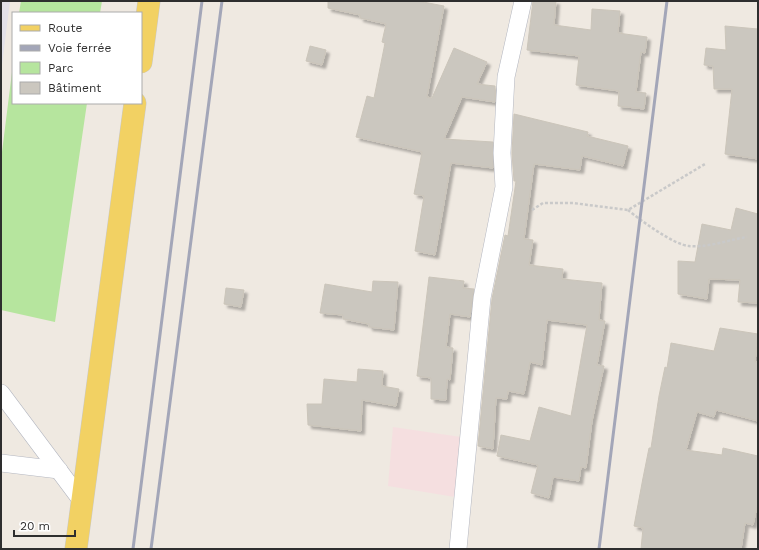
<svg xmlns="http://www.w3.org/2000/svg" width="759" height="550" viewBox="0 0 759 550" font-family="'Work Sans',sans-serif">
<style>
.industrial{fill:#e3e1e8}
.medical{fill:#f5dfe0}
.green{fill:#b6e59e}
.building{fill:#cbc7bf;stroke:#cbc5ba;filter:url(#shadow)}
.lines{fill:none;stroke-linecap:round;stroke-linejoin:round}
.minor-casing{stroke:#b4b7c1;stroke-width:18}
.primary-casing{stroke:#c9c9c9;stroke-width:23}
.path{stroke:#c9c9c9;stroke-width:2.5;stroke-dasharray:3 2;stroke-linecap:butt}
.minor{stroke:#fff;stroke-width:17}
.primary{stroke:#f2d163;stroke-width:22}
.rail{stroke:#a3a6b8;stroke-width:3}
</style>
<defs>
<filter id="shadow"><feDropShadow dx="3.5" dy="3.5" stdDeviation="1" flood-color="#0004"/></filter>
</defs>
<rect width="100%" height="100%" fill="#efe9e1"/>
<polygon class="industrial" points="1,1 10,1 1,73"/>
<polygon class="medical" points="393,427 461,437 455,497 388,486"/>
<g class="green">
<polygon points="21,1 102,1 100,13 19,13"/>
<polygon points="13,64 13,103 87,103 55,322 1,310 1,160"/>
</g>
<g class="building">
<polygon points="328,1 418,1 444,6 427,97 432,98 454,48 487,62 477,84 495,86 495,102 462,97 444,139 493,142 493,168 451,163 435,255 415,251 424,196 414,194 422,152 356,137 367,96 374,98 385,43 382,42 386,24 360,18 360,15 328,8"/>
<polygon points="533,1 556,1 554,25 591,30 592,9 620,11 618,33 647,37 645,53 641,52 636,92 646,93 644,109 618,106 619,91 576,85 579,56 527,50"/>
<polygon points="725,26 758,29 758,159 725,154 732,89 714,89 713,66 704,65 706,48 726,50"/>
<polygon points="310,46 326,50 322,65 306,61"/>
<polygon points="514,114 588,132 587,136 628,146 623,166 582,156 580,170 534,164 524,239 533,240 529,265 563,269 562,279 602,283 599,320 605,321 597,365 604,366 592,421 586,468 581,467 579,481 553,477 549,498 531,493 538,465 497,456 501,435 530,441 539,407 571,416 587,325 547,320 542,365 530,362 524,394 508,391 507,399 496,398 493,449 478,446 492,299 505,235 508,236 516,181 514,181 512,153"/>
<polygon points="736,208 758,214 758,303 738,302 740,280 709,279 707,299 678,294 678,261 695,262 702,224 731,230"/>
<polygon points="429,277 464,281 463,288 474,289 470,317 450,314 446,347 453,348 450,380 447,379 446,400 431,399 431,378 417,376"/>
<polygon points="373,281 398,282 394,330 369,327 369,324 343,319 343,315 320,313 325,284 372,292"/>
<polygon points="226,288 244,290 241,307 224,304"/>
<polygon points="720,328 758,334 755,362 758,362 758,421 716,410 714,417 697,412 686,450 722,455 723,448 758,456 758,502 753,525 745,523 741,549 641,549 643,528 634,526 643,478 649,448 651,448 659,396 665,367 667,368 671,343 714,351"/>
<polygon points="358,369 383,371 382,386 399,389 396,406 362,400 361,431 308,425 307,404 322,404 324,379 357,382"/>
</g>
<g class="lines">
<g class="minor-casing">
<g id="minor">
<polyline points="1,393 81,500"/>
<polyline points="1,463 59,470"/>
<polyline points="458,549 482,298 504,187 502,153 506,77 523,1"/>
</g>
</g>
<g class="primary-casing">
<g id="primary">
<polyline points="141,62 149,1"/>
<polyline points="76,549 135,103"/>
</g>
</g>
<g class="path">
<polyline points="532,210 543,203 573,203 628,210 705,164"/>
<path d="M628 210C640 220 674 245 689 246 707 248 728 240 747 237"/>
</g>
<use href="#minor" class="minor"/>
<use href="#primary" class="primary"/>
<g class="rail">
<polyline points="133,549 202,1"/>
<polyline points="151,549 222,1"/>
<polyline points="599,549 667,1"/>
</g>
</g>
<rect width="759" height="550" fill="none" stroke="#2e2e2e" stroke-width="4"/>
<rect x="12" y="12" width="130" height="92" fill="#ffffff" stroke="#ababab"/>
<rect x="20" y="25" width="20" height="6" fill="#f2d163" stroke="#ababab"/>
<text x="48" y="32" font-size="12" fill="#2e2e2e">Route</text>
<rect x="20" y="45" width="20" height="6" fill="#a3a6b8" stroke="#ababab"/>
<text x="48" y="52" font-size="12" fill="#2e2e2e">Voie ferrée</text>
<rect x="20" y="62" width="20" height="12" fill="#b6e59e" stroke="#ababab"/>
<text x="48" y="72" font-size="12" fill="#2e2e2e">Parc</text>
<rect x="20" y="82" width="20" height="12" fill="#cbc7bf" stroke="#ababab"/>
<text x="48" y="92" font-size="12" fill="#2e2e2e">Bâtiment</text>
<path d="M14 530v6h61v-6" fill="none" stroke="#2e2e2e" stroke-width="2"/>
<text x="20" y="530" font-size="12" fill="#2e2e2e" stroke="#ffffff" stroke-width="3" paint-order="stroke">20 m</text>
</svg>
